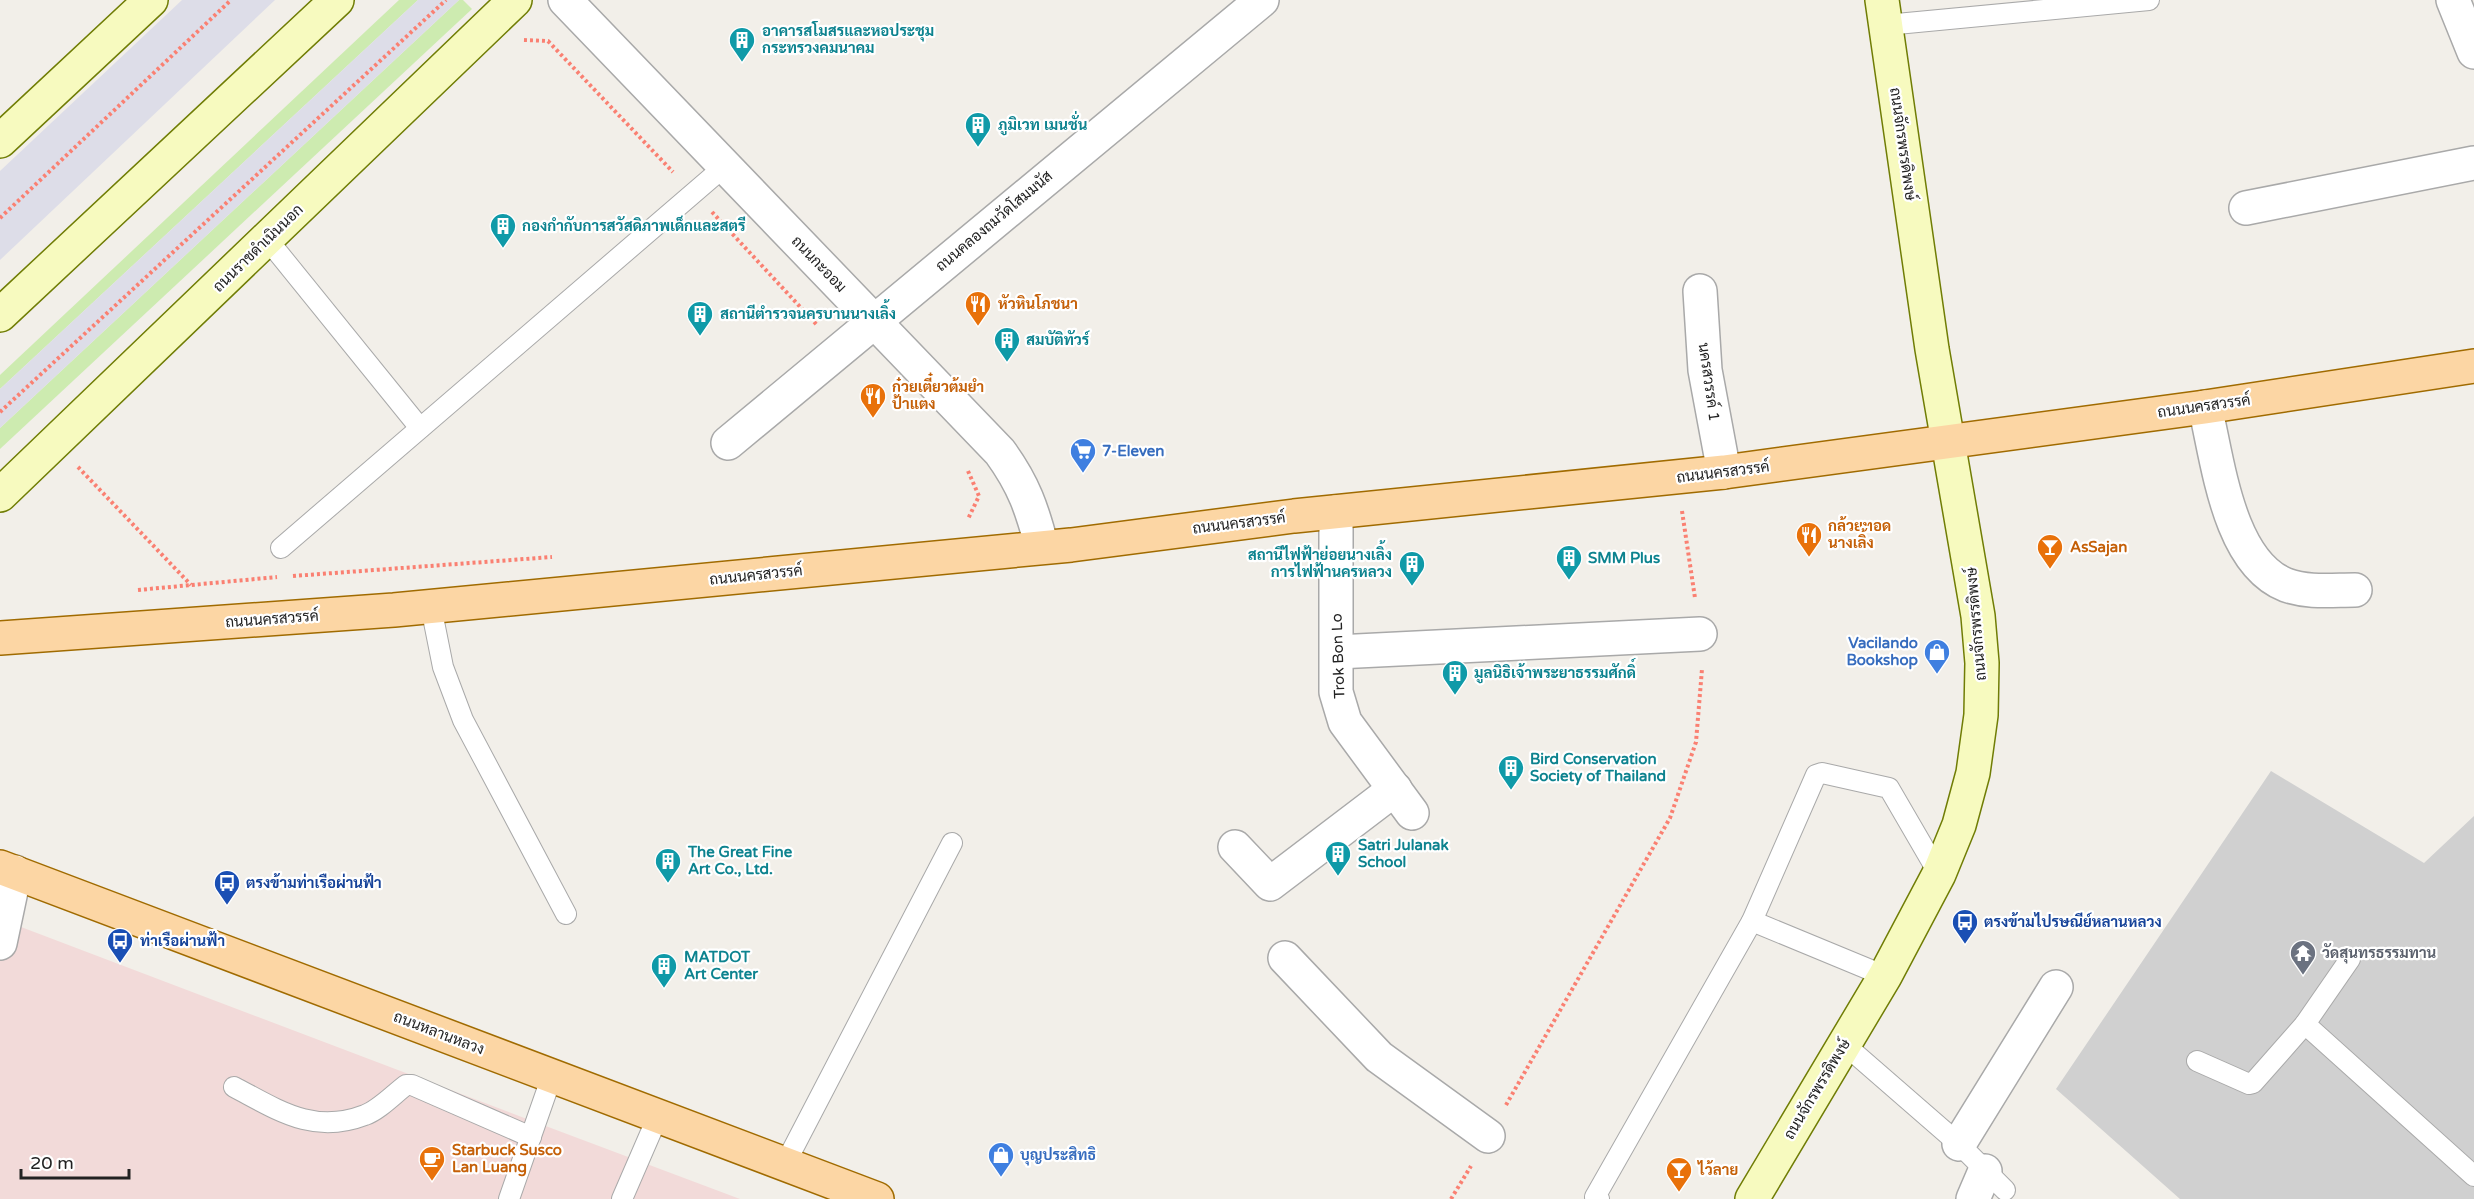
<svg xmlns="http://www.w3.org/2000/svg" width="2474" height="1199" viewBox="0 0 2474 1199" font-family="'Varela Round',Sarabun,sans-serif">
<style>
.commercial{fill:#f2dad9}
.religious{fill:#d0d0d0}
.grass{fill:#cdebb0}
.plaza{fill:#dddde8}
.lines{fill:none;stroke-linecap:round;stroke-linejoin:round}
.service-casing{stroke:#a9a9a9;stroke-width:22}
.minor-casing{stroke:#a9a9a9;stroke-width:36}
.secondary-casing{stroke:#707d05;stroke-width:36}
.primary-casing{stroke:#a06b00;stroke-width:36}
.path{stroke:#fa8072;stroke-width:4;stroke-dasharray:3 3;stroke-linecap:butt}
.service{stroke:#fff;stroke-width:20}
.minor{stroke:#fff;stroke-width:33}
.secondary{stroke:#f7fabf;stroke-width:33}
.primary{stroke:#fcd6a4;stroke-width:33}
.labels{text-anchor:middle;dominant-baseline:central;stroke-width:4.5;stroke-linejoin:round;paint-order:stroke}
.culture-label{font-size:15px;font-weight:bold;fill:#0d838f;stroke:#fff;text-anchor:start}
.street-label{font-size:15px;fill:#222;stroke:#fff}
.food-label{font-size:15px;font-weight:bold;fill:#c56008;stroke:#fff;text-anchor:start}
.shop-label{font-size:15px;font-weight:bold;fill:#366cbe;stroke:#fff;text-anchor:start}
.transit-label{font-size:15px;font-weight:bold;fill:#164399;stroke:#fff;text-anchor:start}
.worship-label{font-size:15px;font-weight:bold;fill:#5b616d;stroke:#fff;text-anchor:start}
</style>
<rect width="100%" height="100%" fill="#f2efe9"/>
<polygon class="commercial" points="0,919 519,1116 740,1199 0,1199"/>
<polygon class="religious" points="2271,771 2424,863 2474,816 2474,1199 2180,1199 2056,1089"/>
<g class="grass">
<polygon points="399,0 418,0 0,389 0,375"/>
<polygon points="459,0 463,0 472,9 0,449 0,428"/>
</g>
<g class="plaza">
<polygon points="182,0 275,0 0,260 0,171"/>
<polygon points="418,0 459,0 0,428 0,389"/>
</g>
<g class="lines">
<g class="service-casing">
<g id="service">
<polyline points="1886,25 2149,0"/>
<polyline points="267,239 420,428"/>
<polyline points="281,548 725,166"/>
<polyline points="431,607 443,667 463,720 566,914"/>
<polyline points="1752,921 1885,976"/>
<polyline points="2305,1024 2350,959"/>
<polyline points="1844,1044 1959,1144 2005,1190"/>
<polyline points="2197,1061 2249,1084 2253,1083 2305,1024 2474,1176"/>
<path d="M234 1087C278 1110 313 1135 365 1115 379 1110 394 1094 406 1085H412L531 1137"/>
<polyline points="785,1164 952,843"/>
<polyline points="509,1199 552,1076"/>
<polyline points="622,1199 658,1116"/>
<polyline points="1599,1199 1595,1197 1752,921 1816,775 1822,773 1889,788 1939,874"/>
</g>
</g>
<g class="minor-casing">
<g id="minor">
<path d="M565 0 1000 452C1024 485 1032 509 1042 547"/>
<polyline points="2453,0 2474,52"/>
<polyline points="2246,208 2474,163"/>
<polyline points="1700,291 1705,370 1724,472"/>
<path d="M2205 407C2218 461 2228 562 2286 585 2308 593 2332 590 2355 590"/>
<polyline points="728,443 1262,0"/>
<polyline points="1336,512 1336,692 1345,722 1412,813"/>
<polyline points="1337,652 1700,634"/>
<polyline points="1235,847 1270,884 1395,789"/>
<polyline points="0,943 15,872"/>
<polyline points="1285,958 1379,1057 1488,1136"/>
<polyline points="1959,1144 2056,987"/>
<polyline points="1973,1199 1985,1171"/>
</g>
</g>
<g class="secondary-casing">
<g id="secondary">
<polyline points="0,141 151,0"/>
<polyline points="0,315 337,0"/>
<polyline points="0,495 515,0"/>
<polyline points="1752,1199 1885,976 1939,874 1959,825 1973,773 1981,715 1982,663 1978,616 1932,349 1882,0"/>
</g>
</g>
<g class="primary-casing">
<g id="primary">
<polyline points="0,638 394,610 1071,545 1294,516 1724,472 2205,407 2474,366"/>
<polyline points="0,867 877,1199"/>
</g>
</g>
<g class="path">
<polyline points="524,40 548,41 673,172"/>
<polyline points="712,212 817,325"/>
<polyline points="0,218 231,0"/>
<polyline points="0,412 446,0"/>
<polyline points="78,467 191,585"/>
<polyline points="968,471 979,496 968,519"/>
<polyline points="1682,511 1695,598"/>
<polyline points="293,576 552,557"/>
<polyline points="138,590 277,577"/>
<polyline points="1506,1105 1670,818 1696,742 1702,669"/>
<polyline points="1451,1199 1471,1166"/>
</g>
<use href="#service" class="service"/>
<use href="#minor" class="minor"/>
<use href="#secondary" class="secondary"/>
<use href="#primary" class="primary"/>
</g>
<defs>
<g id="building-pin" transform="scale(1.35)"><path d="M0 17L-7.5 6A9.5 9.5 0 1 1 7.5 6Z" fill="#0f9aa8" stroke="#fff"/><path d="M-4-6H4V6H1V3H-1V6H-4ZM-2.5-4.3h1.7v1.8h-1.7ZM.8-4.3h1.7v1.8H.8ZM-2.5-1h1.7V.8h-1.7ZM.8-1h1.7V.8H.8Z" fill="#fff"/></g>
<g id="restaurant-pin" transform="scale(1.35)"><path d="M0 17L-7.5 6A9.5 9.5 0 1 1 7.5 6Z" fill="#e8710a" stroke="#fff"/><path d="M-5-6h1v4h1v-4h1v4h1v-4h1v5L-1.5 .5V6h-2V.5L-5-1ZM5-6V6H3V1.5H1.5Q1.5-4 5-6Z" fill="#fff"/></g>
<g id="supermarket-pin" transform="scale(1.35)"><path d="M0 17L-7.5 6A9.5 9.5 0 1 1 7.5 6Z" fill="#3f7fe0" stroke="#fff"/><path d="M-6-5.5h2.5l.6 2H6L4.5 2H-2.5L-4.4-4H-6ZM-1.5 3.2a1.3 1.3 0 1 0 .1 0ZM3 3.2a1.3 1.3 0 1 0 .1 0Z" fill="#fff"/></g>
<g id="bar-pin" transform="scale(1.35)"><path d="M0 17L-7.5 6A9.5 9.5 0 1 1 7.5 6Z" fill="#e8710a" stroke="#fff"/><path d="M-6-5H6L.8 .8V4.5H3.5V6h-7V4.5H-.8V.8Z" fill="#fff"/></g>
<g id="shop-pin" transform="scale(1.35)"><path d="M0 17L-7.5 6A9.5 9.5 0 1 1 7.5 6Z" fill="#3f7fe0" stroke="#fff"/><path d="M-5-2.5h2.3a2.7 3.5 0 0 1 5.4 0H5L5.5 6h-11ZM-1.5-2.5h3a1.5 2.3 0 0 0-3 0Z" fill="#fff"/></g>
<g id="bus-pin" transform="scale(1.35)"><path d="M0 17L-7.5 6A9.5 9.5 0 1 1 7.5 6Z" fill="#1a4fb4" stroke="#fff"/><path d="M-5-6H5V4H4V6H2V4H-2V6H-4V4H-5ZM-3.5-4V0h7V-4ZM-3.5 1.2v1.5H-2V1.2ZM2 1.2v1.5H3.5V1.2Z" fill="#fff"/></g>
<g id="temple-pin" transform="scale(1.35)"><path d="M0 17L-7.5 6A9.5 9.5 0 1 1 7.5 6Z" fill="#6b7280" stroke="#fff"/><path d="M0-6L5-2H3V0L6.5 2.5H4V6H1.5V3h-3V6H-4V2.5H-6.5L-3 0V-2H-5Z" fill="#fff"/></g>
<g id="cafe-pin" transform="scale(1.35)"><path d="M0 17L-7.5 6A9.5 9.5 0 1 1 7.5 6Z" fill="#e8710a" stroke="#fff"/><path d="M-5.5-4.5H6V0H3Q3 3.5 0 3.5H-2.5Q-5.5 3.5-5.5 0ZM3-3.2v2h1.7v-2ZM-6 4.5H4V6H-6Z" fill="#fff"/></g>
</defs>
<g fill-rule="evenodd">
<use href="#building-pin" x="742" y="40"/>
<use href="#building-pin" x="978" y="125"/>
<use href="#building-pin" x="503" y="226"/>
<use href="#restaurant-pin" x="978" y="304"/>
<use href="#building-pin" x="700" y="314"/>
<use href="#building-pin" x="1007" y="340"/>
<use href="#restaurant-pin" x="873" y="396"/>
<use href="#supermarket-pin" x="1083" y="451"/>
<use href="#restaurant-pin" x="1809" y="535"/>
<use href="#bar-pin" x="2050" y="547"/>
<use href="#building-pin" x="1569" y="558"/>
<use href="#building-pin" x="1412" y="564"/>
<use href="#shop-pin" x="1937" y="652"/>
<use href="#building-pin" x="1455" y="673"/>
<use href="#building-pin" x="1511" y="768"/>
<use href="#building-pin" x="1338" y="854"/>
<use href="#building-pin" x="668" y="861"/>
<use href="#bus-pin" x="227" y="883"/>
<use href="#bus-pin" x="1965" y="922"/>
<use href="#bus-pin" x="120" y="941"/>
<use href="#temple-pin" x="2303" y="953"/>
<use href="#building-pin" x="664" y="966"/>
<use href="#shop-pin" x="1001" y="1155"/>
<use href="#cafe-pin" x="432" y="1159"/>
<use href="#bar-pin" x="1679" y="1170"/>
</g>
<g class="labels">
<g class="culture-label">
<text x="762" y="31">อาคารสโมสรและหอประชุม<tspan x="762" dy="17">กระทรวงคมนาคม</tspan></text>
<text x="998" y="125">ภูมิเวท เมนชั่น</text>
<text x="522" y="226">กองกำกับการสวัสดิภาพเด็กและสตรี</text>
<text x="720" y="314">สถานีตำรวจนครบานนางเลิ้ง</text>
<text x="1026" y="340">สมบัติทัวร์</text>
<text x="1392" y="555" text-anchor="end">สถานีไฟฟ้าย่อยนางเลิ้ง<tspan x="1392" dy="17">การไฟฟ้านครหลวง</tspan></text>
<text x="1588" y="558">SMM Plus</text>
<text x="1474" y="673">มูลนิธิเจ้าพระยาธรรมศักดิ์</text>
<text x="1530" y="759">Bird Conservation<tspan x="1530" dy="17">Society of Thailand</tspan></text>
<text x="1358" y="845">Satri Julanak<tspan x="1358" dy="17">School</tspan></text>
<text x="688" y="852">The Great Fine<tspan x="688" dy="17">Art Co., Ltd.</tspan></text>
<text x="684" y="957">MATDOT<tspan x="684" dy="17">Art Center</tspan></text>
</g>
<g class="street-label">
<text transform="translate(1903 144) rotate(82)">ถนนจักรพรรดิพงษ์</text>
<text transform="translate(994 221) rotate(-40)">ถนนคลองถมวัดโสมมนัส</text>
<text transform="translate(258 248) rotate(-44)">ถนนราชดำเนินนอก</text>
<text transform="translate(819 264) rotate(46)">ถนนกะออม</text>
<text transform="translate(1709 382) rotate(82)">นครสวรรค์ 1</text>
<text transform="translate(2204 406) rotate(-8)">ถนนนครสวรรค์</text>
<text transform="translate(1723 472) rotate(-7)">ถนนนครสวรรค์</text>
<text transform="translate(1239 523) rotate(-7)">ถนนนครสวรรค์</text>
<text transform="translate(756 575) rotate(-6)">ถนนนครสวรรค์</text>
<text transform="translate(272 619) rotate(-4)">ถนนนครสวรรค์</text>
<text transform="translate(1976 624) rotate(-95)">ถนนจักรพรรดิพงษ์</text>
<text transform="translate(1338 656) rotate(-92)">Trok Bon Lo</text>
<text transform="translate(439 1033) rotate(21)">ถนนหลานหลวง</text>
<text transform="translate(1817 1089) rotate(-59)">ถนนจักรพรรดิพงษ์</text>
</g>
<g class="food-label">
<text x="998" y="304">หัวหินโภชนา</text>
<text x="892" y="387">ก๋วยเตี๋ยวต้มยำ<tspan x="892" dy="17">ป้าแตง</tspan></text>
<text x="1828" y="526">กล้วยทอด<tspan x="1828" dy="17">นางเลิ้ง</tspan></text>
<text x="2070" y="547">AsSajan</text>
<text x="452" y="1150">Starbuck Susco<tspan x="452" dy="17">Lan Luang</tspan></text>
<text x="1698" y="1170">ไว้ลาย</text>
</g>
<g class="shop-label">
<text x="1102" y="451">7-Eleven</text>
<text x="1918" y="643" text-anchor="end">Vacilando<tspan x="1918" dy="17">Bookshop</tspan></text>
<text x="1020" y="1155">บุญประสิทธิ</text>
</g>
<g class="transit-label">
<text x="246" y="883">ตรงข้ามท่าเรือผ่านฟ้า</text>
<text x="1984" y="922">ตรงข้ามไปรษณีย์หลานหลวง</text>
<text x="140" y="941">ท่าเรือผ่านฟ้า</text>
</g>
<g class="worship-label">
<text x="2322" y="953">วัดสุนทรธรรมทาน</text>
</g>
</g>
<path d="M21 1169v9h108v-9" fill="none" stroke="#222222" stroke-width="3"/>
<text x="30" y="1169" font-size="18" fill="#222222" stroke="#ffffff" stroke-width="4.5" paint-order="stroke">20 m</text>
</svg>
